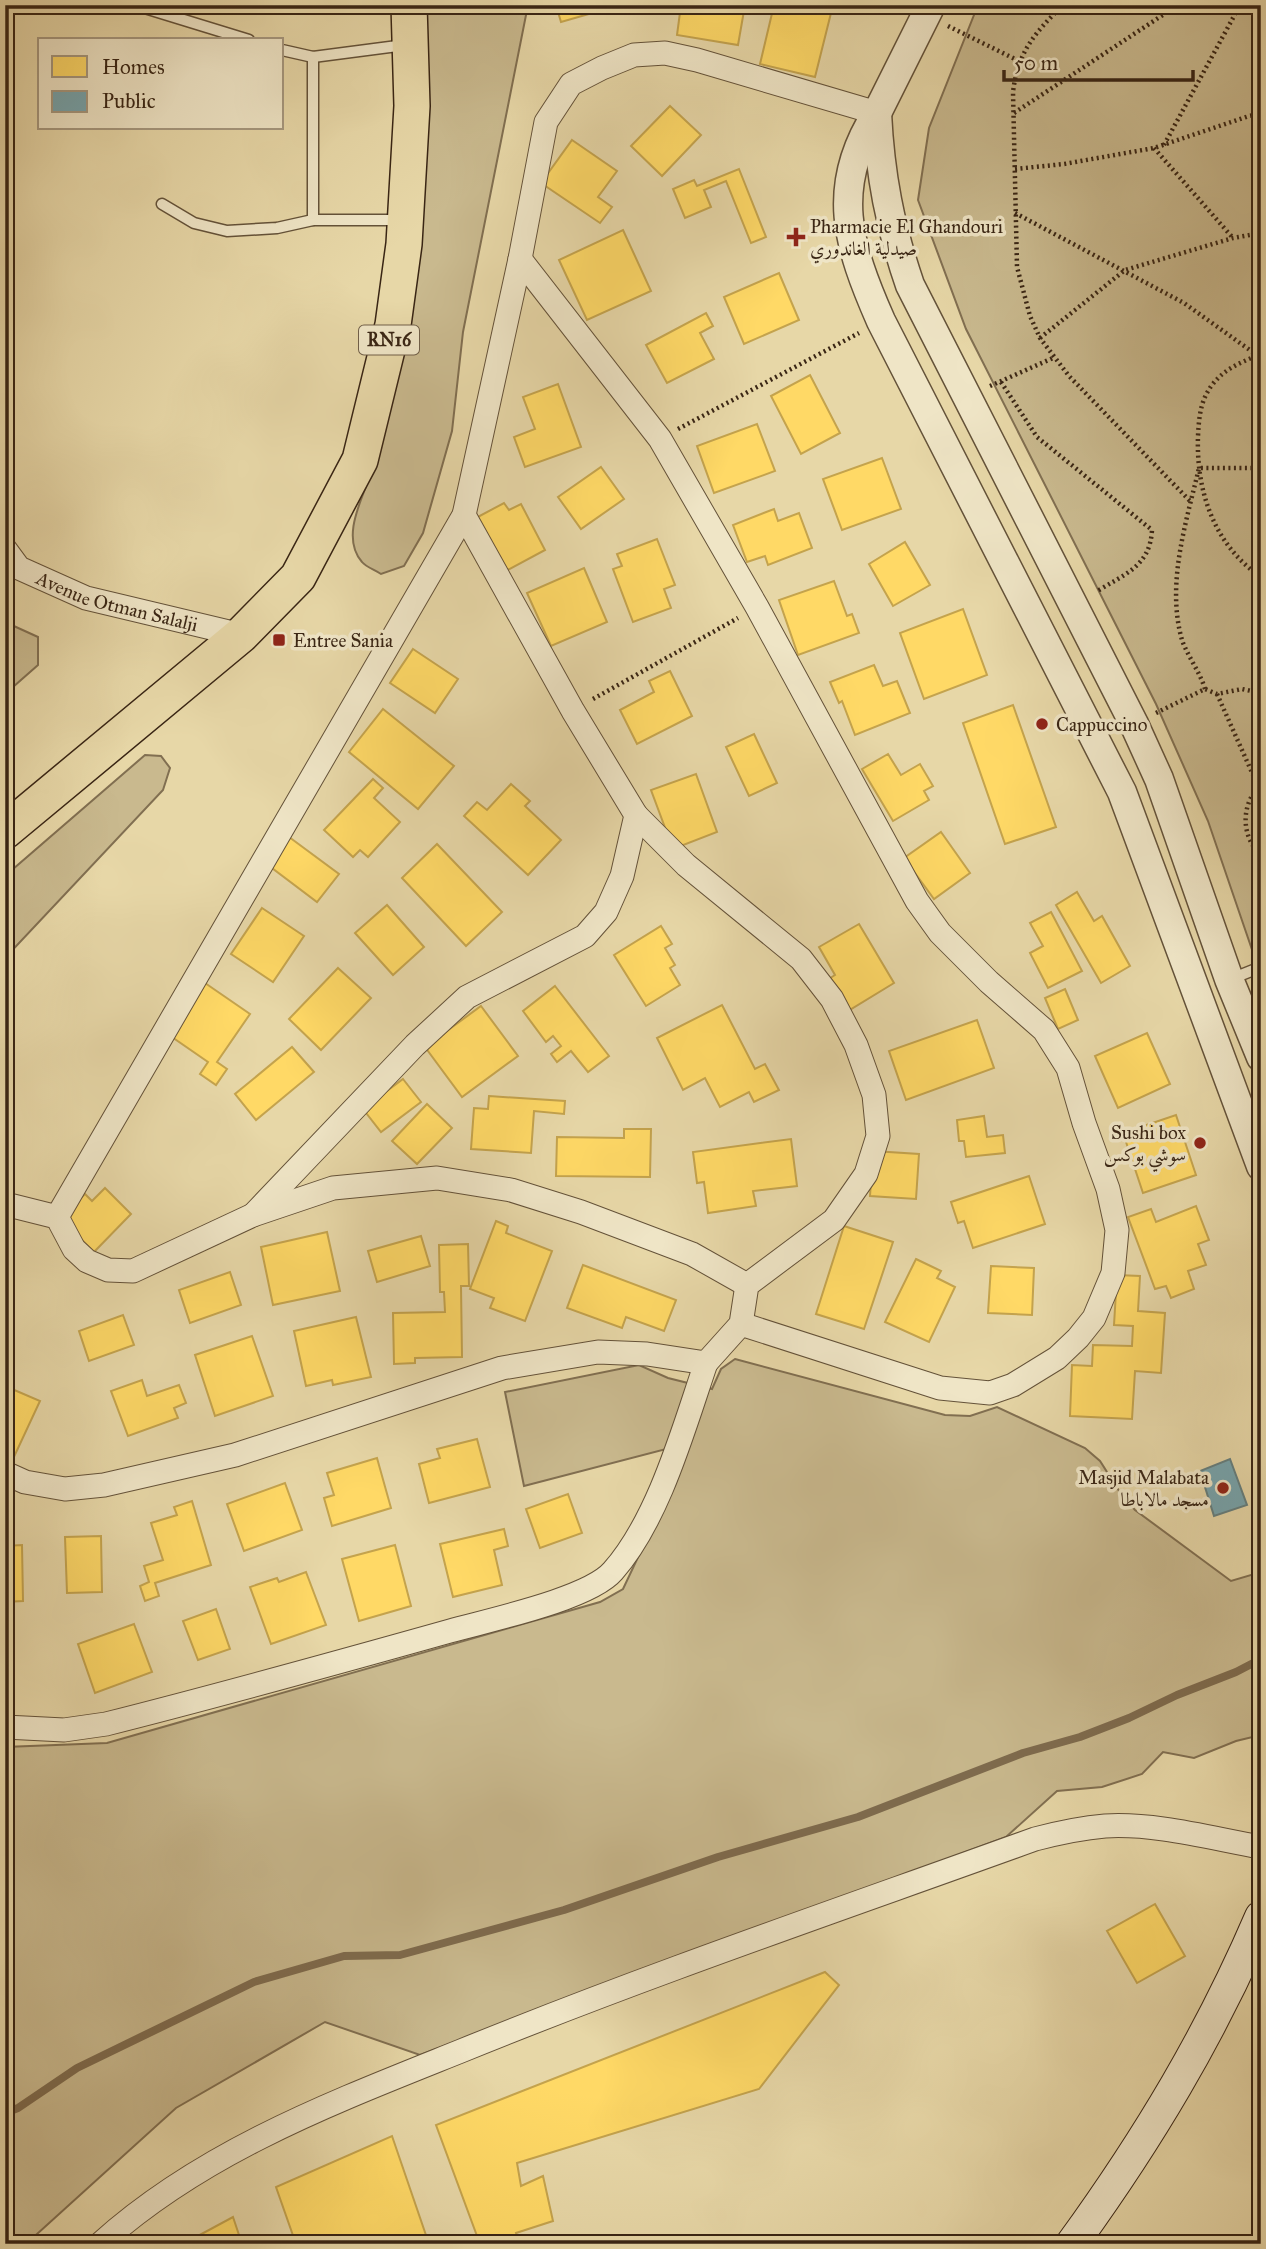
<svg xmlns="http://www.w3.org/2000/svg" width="1266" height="2249" viewBox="0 0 1266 2249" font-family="'IM FELL Great Primer',Amiri,serif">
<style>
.green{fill:#c9b98e;stroke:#816f51;stroke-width:2}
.homes{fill:#ffd966;stroke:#c4a34d;stroke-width:2}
.public{fill:#76a5af;stroke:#647f80;stroke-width:2}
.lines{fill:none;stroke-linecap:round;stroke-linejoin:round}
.stream{stroke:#7e6b4e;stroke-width:8}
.service-casing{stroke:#645239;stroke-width:13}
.minor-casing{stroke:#645239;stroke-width:25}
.tertiary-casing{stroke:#645239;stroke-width:31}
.secondary-casing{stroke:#392514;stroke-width:34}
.primary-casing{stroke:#392514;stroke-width:38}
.path{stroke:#392514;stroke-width:4.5;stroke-dasharray:2 3.5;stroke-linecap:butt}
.service{stroke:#efe5c6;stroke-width:10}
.minor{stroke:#efe5c6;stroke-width:23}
.tertiary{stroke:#efe5c6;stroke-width:28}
.secondary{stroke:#efe5c6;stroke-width:32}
.primary{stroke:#e7d7a7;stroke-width:35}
.poi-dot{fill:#8f2418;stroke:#efe5c6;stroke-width:2.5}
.labels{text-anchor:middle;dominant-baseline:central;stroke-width:7;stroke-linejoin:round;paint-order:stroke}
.shield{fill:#efe5c6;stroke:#705f49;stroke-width:2}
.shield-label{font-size:18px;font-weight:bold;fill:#392514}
.poi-label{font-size:19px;fill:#392514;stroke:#efe5c6;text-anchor:start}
.street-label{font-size:19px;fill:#392514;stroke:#efe5c6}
</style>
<rect width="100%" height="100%" fill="#e7d7a7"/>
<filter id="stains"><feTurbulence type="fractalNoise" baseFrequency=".00286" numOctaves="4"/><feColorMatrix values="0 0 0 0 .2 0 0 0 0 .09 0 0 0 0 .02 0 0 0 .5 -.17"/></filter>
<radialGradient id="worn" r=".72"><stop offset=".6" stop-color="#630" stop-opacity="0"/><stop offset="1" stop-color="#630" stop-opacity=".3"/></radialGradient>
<g class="green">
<path d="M427 5H528L463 332 452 431 423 533 404 566 381 574C375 570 366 567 362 562 341 538 361 501 370 476L426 106Z"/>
<polygon points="978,5 1261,5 1261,976 1208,821 1156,704 966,329 918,200 929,128"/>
<polygon points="5,622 38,637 38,665 5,694"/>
<polygon points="145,755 161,756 170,768 163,790 5,958 5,876"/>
<polygon points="735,1359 945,1415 970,1416 997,1407 1085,1448 1100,1461 1121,1494 1135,1510 1231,1581 1261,1572 1261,1735 1236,1741 1194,1758 1163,1752 1142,1774 1102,1787 1057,1791 1006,1837 420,2055 325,2022 176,2108 26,2244 5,2244 5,1747 107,1743 600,1602 623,1589 685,1458 666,1449 524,1486 505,1392 639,1365 668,1378 712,1389 721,1369"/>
</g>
<g class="homes">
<polygon points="556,5 620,5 561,22"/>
<polygon points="681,5 745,5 738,45 677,35"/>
<polygon points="774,5 833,5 815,77 760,64"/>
<polygon points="670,106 701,135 662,176 631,146"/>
<polygon points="572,140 617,171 598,197 612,207 600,223 541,183"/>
<polygon points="739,169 766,237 751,243 726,181 704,190 711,207 685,218 673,189 694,180 697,186"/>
<polygon points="623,230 651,291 587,320 559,260"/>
<polygon points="779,273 799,320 744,344 724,297"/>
<polygon points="706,313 713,326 700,333 714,359 667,383 646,345"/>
<polygon points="810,375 840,433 801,454 771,396"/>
<polygon points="558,384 581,447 525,467 514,437 535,429 523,397"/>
<polygon points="757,424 775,471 714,493 697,446"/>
<polygon points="882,458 901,509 842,530 823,479"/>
<polygon points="601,467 624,499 581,529 558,497"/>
<polygon points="504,503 509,510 521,504 545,550 502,573 474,519"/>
<polygon points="774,509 778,521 799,513 812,548 768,565 765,556 747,562 733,525"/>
<polygon points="657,539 675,585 664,589 671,608 633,622 613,569 622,566 617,554"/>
<polygon points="905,542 930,585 893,606 869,564"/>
<polygon points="584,568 607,622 551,646 527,593"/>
<polygon points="834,581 847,616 852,614 859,633 798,655 779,600"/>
<polygon points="963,609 987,675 924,699 900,633"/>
<polygon points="413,649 458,679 435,713 390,683"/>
<polygon points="874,665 883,686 897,681 910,713 855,735 842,701 839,703 830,682"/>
<polygon points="670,671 692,716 637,744 620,710 654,692 649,681"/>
<polygon points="1013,705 1056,827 1005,844 963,723"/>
<polygon points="383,709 454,766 418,809 349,752"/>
<polygon points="754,734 777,783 749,796 726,747"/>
<polygon points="888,754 901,775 920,764 933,786 924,791 929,800 893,821 862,769"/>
<polygon points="696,774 717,832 673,849 651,790"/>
<polygon points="373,779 383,788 374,798 400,822 368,857 360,850 353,857 324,830"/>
<polygon points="511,784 530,801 525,806 561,840 528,875 464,816 477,802 487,810"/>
<polygon points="941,832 970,873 934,899 904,858"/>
<polygon points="285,834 339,874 317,902 264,862"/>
<polygon points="437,844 502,912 466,946 402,878"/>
<polygon points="1077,892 1094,921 1102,916 1130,966 1101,983 1056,905"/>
<polygon points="387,905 424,947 393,975 355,933"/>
<polygon points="262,908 304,936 273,982 231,954"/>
<polygon points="1051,912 1082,971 1048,988 1030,953 1043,946 1030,923"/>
<polygon points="859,924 894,983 843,1014 824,982 835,975 819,947"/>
<polygon points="661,926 672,944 665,948 675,965 670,968 680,985 646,1006 614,955"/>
<polygon points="338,968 371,998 321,1050 289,1019"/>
<polygon points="205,983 250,1014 217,1062 227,1069 216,1085 200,1074 208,1062 169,1035"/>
<polygon points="555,986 609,1056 588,1072 571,1051 557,1062 551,1054 561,1046 553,1036 546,1042 523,1011"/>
<polygon points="1065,989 1078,1020 1058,1029 1045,998"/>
<polygon points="722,1005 755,1069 765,1064 779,1090 754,1102 749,1092 720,1107 705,1078 683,1090 657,1038"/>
<polygon points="481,1006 518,1056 462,1097 425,1047"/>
<polygon points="977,1020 994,1068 906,1100 889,1051"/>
<polygon points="1147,1033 1170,1084 1118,1108 1095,1056"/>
<polygon points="292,1047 314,1072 256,1120 235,1094"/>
<polygon points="403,1079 421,1102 381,1132 363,1109"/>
<polygon points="489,1096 565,1101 564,1114 534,1111 531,1153 471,1149 474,1108 488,1109"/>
<polygon points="427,1104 452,1128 417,1164 392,1141"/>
<polygon points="1176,1115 1196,1175 1143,1193 1123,1133"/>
<polygon points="984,1116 987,1137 1003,1135 1005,1153 966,1157 964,1141 959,1141 957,1120"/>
<polygon points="624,1129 651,1129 650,1177 556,1176 557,1137 624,1138"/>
<polygon points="791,1139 797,1186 753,1191 756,1206 708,1213 704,1182 697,1183 693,1152"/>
<polygon points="873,1151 919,1154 916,1199 870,1196"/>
<polygon points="1029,1176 1045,1224 973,1248 964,1221 958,1223 951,1202"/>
<polygon points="105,1188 131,1214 94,1252 60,1218 85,1194 92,1201"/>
<polygon points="1196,1206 1209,1240 1198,1244 1206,1265 1188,1271 1194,1289 1171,1298 1166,1286 1155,1289 1128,1217 1151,1209 1156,1222"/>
<polygon points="496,1221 508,1226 506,1233 552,1251 525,1321 490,1308 494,1298 470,1289"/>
<polygon points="844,1226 893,1242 864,1329 816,1314"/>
<polygon points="327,1232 340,1291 273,1305 261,1247"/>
<polygon points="421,1236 430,1266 377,1282 368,1251"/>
<polygon points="468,1244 469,1286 461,1286 462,1357 415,1358 415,1363 394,1364 393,1313 445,1312 444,1292 440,1292 439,1245"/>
<polygon points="916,1259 941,1271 937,1278 955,1287 929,1342 885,1322"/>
<polygon points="583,1265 676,1300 664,1331 626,1317 622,1328 567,1308"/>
<polygon points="991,1266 1034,1268 1032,1315 988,1313"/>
<polygon points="230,1272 241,1305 190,1323 179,1290"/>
<polygon points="1117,1275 1140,1276 1138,1311 1165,1313 1161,1373 1135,1371 1132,1419 1070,1416 1072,1365 1092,1366 1093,1345 1132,1346 1133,1326 1114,1325"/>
<polygon points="123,1315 134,1345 89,1361 79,1331"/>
<polygon points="356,1317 371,1377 333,1385 332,1380 306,1386 294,1331"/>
<polygon points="252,1336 273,1396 215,1416 195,1355"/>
<polygon points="142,1380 147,1396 179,1385 186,1403 174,1408 178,1418 128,1436 111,1391"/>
<polygon points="5,1386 40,1401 13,1459 5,1456"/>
<polygon points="477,1439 490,1487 429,1503 419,1464 440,1458 437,1449"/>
<polygon points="377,1458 391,1508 332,1526 324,1498 334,1495 327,1473"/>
<polygon points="285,1483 302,1530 244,1551 227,1504"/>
<polygon points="568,1494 582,1533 540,1548 526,1509"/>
<polygon points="192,1501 211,1565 155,1583 159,1596 145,1601 140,1586 149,1582 144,1566 163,1560 151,1523 177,1515 174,1507"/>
<polygon points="504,1529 508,1546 494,1550 502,1585 453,1597 440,1544"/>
<polygon points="101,1536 102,1592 67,1593 65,1537"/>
<polygon points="22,1545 23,1601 5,1602 5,1546"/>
<polygon points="395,1545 411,1606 359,1621 342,1559"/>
<polygon points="306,1572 326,1625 271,1644 250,1587 277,1578 279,1582"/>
<polygon points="216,1609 230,1649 198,1660 183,1621"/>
<polygon points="134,1624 152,1672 95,1693 78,1644"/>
<polygon points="1155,1904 1185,1956 1137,1983 1107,1931"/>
<polygon points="825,1972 839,1985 759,2089 517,2163 521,2186 543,2176 553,2221 516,2233 519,2244 480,2244 436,2125"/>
<polygon points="392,2136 429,2244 296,2244 276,2187"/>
<polygon points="233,2217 242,2244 183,2244"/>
</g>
<polygon class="public" points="1230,1459 1247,1505 1214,1516 1200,1471"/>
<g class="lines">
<polyline class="stream" points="5,2113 18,2108 77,2068 254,1982 344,1956 400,1955 564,1910 718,1857 858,1817 1023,1753 1080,1737 1129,1718 1177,1695 1236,1672 1261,1659"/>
<g class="service-casing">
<g id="service">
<polyline points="135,5 249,40"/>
<polyline points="282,50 313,57 405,45"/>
<polyline points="162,204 194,223 227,231 277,228 313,220 403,220"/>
<polyline points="313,220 313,57"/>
<polyline points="1231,979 1261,967"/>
</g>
</g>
<g class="minor-casing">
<g id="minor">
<polyline points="520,259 660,439 757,607 917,901 940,933 989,982 1044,1030 1068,1068 1084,1123 1108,1189 1117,1230 1113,1273 1094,1318 1078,1338 1057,1358 1013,1385 990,1393 940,1388 741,1324"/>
<path id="s1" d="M5 549 19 568 86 598 241 635"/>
<polyline points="5,1204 57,1217 74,1249 87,1261 108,1270 133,1271 253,1215 333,1188 437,1178 511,1190 581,1212 692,1254 747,1285"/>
<polyline points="253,1215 415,1045 467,997 585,936 606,912 622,876 636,815 573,711 464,515"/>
<polyline points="57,1217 464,515 520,259 546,122 571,84 602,68 634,55 665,53 697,60 877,113"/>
<polyline points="5,1473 25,1482 65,1489 104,1485 235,1455 502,1368 598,1352 647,1354 706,1363 741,1324 747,1285 834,1220 866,1174 878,1136 874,1095 856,1045 832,999 801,959 686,865 636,815"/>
<path d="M5 1727 64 1730 106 1724C221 1695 336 1663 450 1631 489 1620 589 1599 613 1571 659 1519 684 1427 706 1363"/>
<path d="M100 2244C203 2151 334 2102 461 2051 650 1974 844 1908 1035 1839 1058 1833 1081 1828 1105 1826 1156 1823 1210 1838 1261 1847"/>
</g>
</g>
<g class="tertiary-casing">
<g id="tertiary">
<path d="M931 5 877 113C829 187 848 246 881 321L1122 792 1261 1166"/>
<path d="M877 113C880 175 890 227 910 285L1134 724 1159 779 1229 979 1261 1057"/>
</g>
</g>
<g class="secondary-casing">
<path id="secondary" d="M1072 2244C1148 2139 1210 2036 1261 1917"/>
</g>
<g class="primary-casing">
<polyline id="primary" points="5,831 241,635 298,577 360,460 393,325 404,244 412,106 409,5"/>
</g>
<g class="path">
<path d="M1063 5C1035 33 1018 51 1013 92L1017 267 1030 316 1040 338 1069 376 1191 502"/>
<polyline points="1248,5 1261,10"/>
<polyline points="948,26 1019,61"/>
<polyline points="1014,113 1178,5"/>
<polyline points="1164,145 1240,5"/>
<polyline points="1154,148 1233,238"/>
<polyline points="1015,169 1064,164 1154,148 1249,116 1261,114"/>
<polyline points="1015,213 1184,303 1261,358"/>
<polyline points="1040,338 1125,270 1233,238 1261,233"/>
<path d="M1261 354C1242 362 1225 368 1212 385 1200 401 1199 418 1198 436 1196 491 1214 545 1261 577"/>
<path d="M1001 382 1037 437 1152 530C1150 567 1124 574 1096 592"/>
<polyline points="990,386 1053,358"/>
<polyline points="678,429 859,333"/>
<path d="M1205 689C1200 672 1188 657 1182 640 1166 584 1186 523 1199 468H1261"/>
<polyline points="1217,694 1258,786"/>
<polyline points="593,699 738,618"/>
<polyline points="1156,713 1205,689 1217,694 1242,689 1261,693"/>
<path d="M1261 784C1241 803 1240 836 1261 855"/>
<polyline points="1253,2017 1261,2021"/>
</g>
<use href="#service" class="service"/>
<use href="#minor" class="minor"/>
<use href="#tertiary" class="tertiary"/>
<use href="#secondary" class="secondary"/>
<use href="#primary" class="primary"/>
</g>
<g class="poi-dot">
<path d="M792.5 226.5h7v7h7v7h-7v7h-7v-7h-7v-7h7z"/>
<rect x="272" y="633" width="14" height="14" rx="3.5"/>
<circle cx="1042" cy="724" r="7"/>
<circle cx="1200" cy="1143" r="7"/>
<circle cx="1223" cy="1488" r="7"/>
</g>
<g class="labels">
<rect class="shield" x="359" y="325.5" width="60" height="29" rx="5"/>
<g class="shield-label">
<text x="389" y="340">RN16</text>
</g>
<g class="poi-label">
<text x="810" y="226">Pharmacie El Ghandouri<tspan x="810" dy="22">صيدلية الغاندوري</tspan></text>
<text x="293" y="640">Entree Sania</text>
<text x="1056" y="724">Cappuccino</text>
<text x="1186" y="1132" text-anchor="end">Sushi box<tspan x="1186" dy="22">سوشي بوكس</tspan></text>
<text x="1209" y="1477" text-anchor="end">Masjid Malabata<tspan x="1209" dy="22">مسجد مالاباطا</tspan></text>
</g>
<g class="street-label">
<text stroke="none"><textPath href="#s1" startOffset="128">Avenue Otman Salalji</textPath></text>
</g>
</g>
<rect width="1266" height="2249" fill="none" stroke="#e7d7a7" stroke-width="28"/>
<rect x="7" y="7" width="1252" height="2235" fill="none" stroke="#392514" stroke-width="3.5"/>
<rect x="14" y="14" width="1238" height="2221" fill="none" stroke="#392514" stroke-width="2"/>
<rect x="38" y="38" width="245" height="91" fill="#efe5c6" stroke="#a6987f" stroke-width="2"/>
<rect x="52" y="56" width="35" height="21" fill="#ffd966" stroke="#a6987f" stroke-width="2"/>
<text x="102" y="74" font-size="21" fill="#392514">Homes</text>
<rect x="52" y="91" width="35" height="21" fill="#76a5af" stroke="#a6987f" stroke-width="2"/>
<text x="102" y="108" font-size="21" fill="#392514">Public</text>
<path d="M1004 70v10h189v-10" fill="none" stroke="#392514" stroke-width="3.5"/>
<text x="1014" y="70" font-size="21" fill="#392514" stroke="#efe5c6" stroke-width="5" paint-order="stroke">50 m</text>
<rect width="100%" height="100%" filter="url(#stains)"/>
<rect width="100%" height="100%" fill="url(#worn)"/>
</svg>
